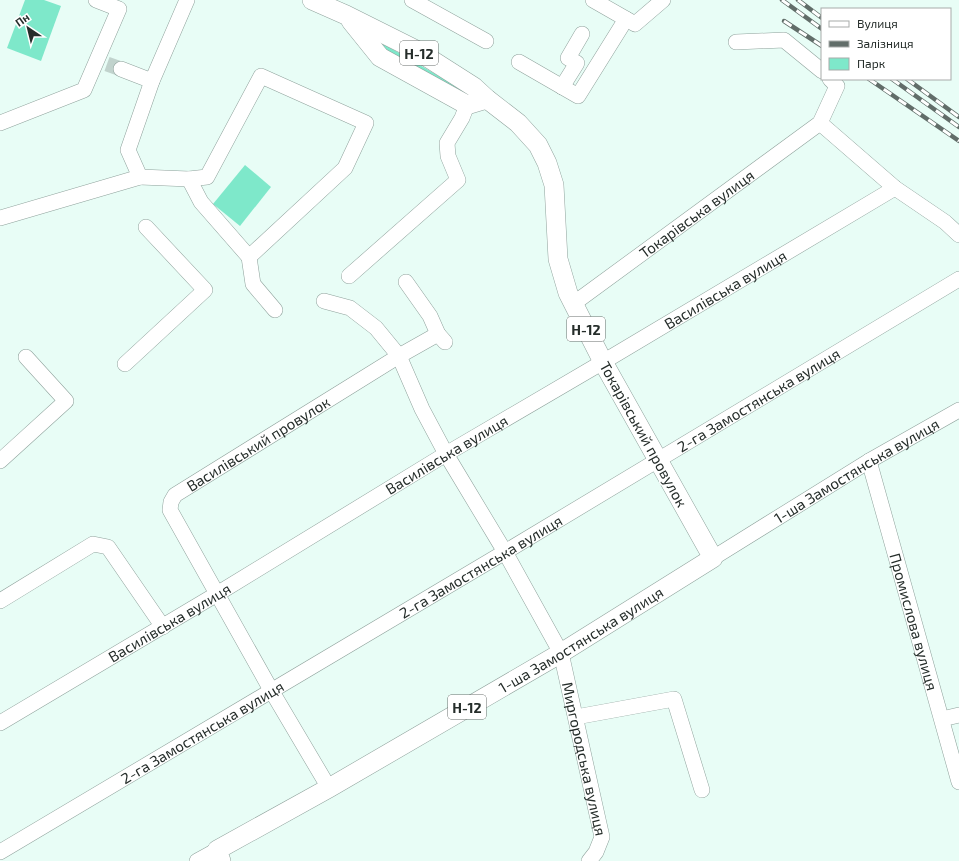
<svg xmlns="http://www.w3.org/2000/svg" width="959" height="861" viewBox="0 0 959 861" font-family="'Exo 2',sans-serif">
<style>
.green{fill:#7ee8ca}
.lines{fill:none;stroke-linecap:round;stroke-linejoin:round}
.minor-tunnel{stroke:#c1d3cd;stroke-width:15;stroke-dasharray:15 8;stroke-linecap:butt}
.minor-casing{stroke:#8fa29c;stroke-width:16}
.major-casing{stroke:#8fa29c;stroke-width:20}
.minor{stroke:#fff;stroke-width:15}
.major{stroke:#fff;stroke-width:19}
.rail-casing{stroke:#616d69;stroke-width:4.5}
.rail{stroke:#fff;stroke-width:3;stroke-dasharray:9;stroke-linecap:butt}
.labels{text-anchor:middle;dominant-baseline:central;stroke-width:3;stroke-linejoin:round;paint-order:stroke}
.shield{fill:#fff;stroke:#666c6a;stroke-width:1}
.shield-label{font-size:14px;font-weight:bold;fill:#252d2a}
.street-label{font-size:15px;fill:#252d2a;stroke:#fff}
</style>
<rect width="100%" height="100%" fill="#e8fdf6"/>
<g class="green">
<polygon points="25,0 44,0 61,6 41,61 7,48"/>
<polygon points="382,43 473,96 467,97 380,47"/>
<polygon points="245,165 271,187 240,226 213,204"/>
</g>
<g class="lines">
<polyline class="minor-tunnel" points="107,64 121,69"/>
<g class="minor-casing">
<g id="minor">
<polyline points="187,0 152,81 128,150 140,177 189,179 207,177 261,76 366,123 345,168 249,257"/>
<polyline points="412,0 486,41"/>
<polyline points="593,0 635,24 663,0"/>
<polyline points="736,42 784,40 822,71"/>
<polyline points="519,62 578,96 626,19"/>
<polyline points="121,69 152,81"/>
<polyline points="562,87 577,63 568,58 582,34"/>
<polyline points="0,123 84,90 119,9 96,0"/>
<polyline points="820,123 895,188 945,222 959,235"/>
<polyline points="189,179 201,202 249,257 253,284 275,310"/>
<polyline points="0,218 140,177"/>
<polyline points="349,276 458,180 448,156 447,143 462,118 467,105"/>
<polyline points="406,282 430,316 438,334 445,342"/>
<path id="s1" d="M324 301 350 308 376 328 399 356 422 409 446 454 505 552 561 653 602 837 596 852 589 861"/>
<path id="s2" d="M573 304 820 123 837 86 830 79"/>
<polyline points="125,364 205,290 146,227"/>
<polyline points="0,461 66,401 26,357"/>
<path id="s3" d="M869 461 959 782"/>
<path id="s4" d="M713 558 869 461 959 410"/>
<polyline points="0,601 93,544 108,547 163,627"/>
<polyline points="576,717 674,699 702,790"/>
<polyline points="942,719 959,715"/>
<path id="s5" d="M0 723 217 594 446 454 603 362 895 188"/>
<path id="s6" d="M329 788 271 690 170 510 171 502 175 495 399 356 438 334"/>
<path id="s7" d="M0 852 505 552 959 279"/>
<polyline points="197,861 217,850"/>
</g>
</g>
<g class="major-casing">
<g id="major">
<polyline points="351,21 380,57 467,105 487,99"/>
<path id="s8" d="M221 861 217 850 329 788 561 653 713 558 603 362 568 293 558 259 554 185 547 163 538 145 518 123 487 99 474 87 416 50 346 15 312 0"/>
</g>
</g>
<use href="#minor" class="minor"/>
<use href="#major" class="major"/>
<g class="rail-casing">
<g id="rail">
<polyline points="782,0 822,29"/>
<polyline points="798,0 822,18"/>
<polyline points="784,21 822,46"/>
<polyline points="869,79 959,141"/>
<polyline points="892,79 959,127"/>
<polyline points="907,79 959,117"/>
</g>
</g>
<use href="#rail" class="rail"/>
</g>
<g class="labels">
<g class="shield">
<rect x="400" y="41" width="38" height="24" rx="3"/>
<rect x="567" y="317" width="38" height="24" rx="3"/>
<rect x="448" y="695" width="38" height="24" rx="3"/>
</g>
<g class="shield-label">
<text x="419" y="53">Н-12</text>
<text x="586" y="329">Н-12</text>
<text x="467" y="707">Н-12</text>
</g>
<g class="street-label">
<text stroke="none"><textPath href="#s2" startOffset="153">Токарівська вулиця</textPath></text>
<text stroke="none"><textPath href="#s5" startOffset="845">Василівська вулиця</textPath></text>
<text stroke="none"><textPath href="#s7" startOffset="883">2-га Замостянська вулиця</textPath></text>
<text transform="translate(644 434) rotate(61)">Токарівський провулок</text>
<text stroke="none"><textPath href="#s6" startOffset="434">Василівський провулок</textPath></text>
<text stroke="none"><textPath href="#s5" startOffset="521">Василівська вулиця</textPath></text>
<text stroke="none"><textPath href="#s4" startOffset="168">1-ша Замостянська вулиця</textPath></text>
<text stroke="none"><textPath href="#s7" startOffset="559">2-га Замостянська вулиця</textPath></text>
<text stroke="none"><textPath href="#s3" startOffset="167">Промислова вулиця</textPath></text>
<text stroke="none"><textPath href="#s5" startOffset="197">Василівська вулиця</textPath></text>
<text stroke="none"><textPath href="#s8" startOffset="432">1-ша Замостянська вулиця</textPath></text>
<text stroke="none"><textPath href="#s7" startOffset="235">2-га Замостянська вулиця</textPath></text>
<text stroke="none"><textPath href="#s1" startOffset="543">Миргородська вулиця</textPath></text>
</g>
</g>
<rect x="821" y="8" width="130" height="72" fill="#ffffff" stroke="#a8abaa"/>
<rect x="829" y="21" width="20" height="6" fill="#ffffff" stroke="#a8abaa"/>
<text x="857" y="28" font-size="12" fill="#252d2a">Вулиця</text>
<rect x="829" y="41" width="20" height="6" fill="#616d69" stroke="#a8abaa"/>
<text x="857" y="48" font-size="12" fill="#252d2a">Залізниця</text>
<rect x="829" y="58" width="20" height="12" fill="#7ee8ca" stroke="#a8abaa"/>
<text x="857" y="68" font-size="12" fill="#252d2a">Парк</text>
<g transform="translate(28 28) rotate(325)" stroke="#ffffff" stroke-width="3" paint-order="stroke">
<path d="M0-3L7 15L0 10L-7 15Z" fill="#252d2a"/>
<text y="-6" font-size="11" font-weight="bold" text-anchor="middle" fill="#252d2a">Пн</text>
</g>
</svg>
